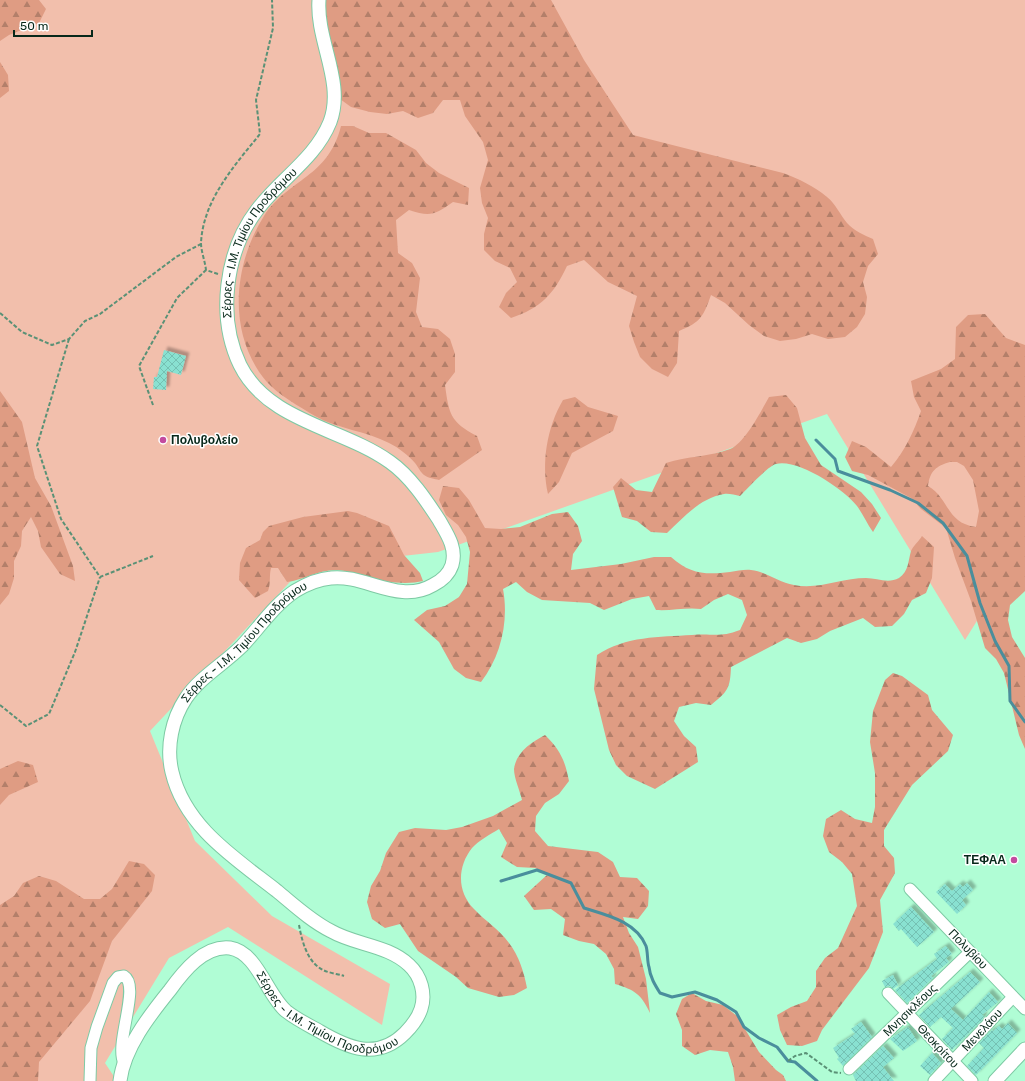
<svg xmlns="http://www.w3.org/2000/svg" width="1025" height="1081" viewBox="0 0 1025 1081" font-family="Rubik,sans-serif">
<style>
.green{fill:#f2bfac}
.forest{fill:url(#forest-firs);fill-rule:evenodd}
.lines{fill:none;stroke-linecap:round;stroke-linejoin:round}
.stream{stroke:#4a8e9c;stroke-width:3}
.building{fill:url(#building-cross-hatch);filter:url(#shadow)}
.minor-casing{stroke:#7ecaa4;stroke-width:13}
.tertiary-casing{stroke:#7ecaa4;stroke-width:15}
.path{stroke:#5a9176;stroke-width:2;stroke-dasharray:4 2;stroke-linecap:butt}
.minor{stroke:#fff;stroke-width:11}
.tertiary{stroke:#fff;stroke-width:13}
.poi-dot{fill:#c34a9f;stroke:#fff;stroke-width:1.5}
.labels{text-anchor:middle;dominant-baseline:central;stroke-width:3;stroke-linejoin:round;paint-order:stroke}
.street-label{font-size:12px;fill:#07281a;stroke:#fff}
.poi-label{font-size:12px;font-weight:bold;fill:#07281a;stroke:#fff;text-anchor:start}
</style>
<defs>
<pattern id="forest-firs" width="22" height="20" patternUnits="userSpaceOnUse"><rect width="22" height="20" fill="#df9c83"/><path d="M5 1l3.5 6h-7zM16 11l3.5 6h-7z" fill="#b37f6a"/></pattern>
<pattern id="building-cross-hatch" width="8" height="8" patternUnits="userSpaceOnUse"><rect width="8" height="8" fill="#89e1d1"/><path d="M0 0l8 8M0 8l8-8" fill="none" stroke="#75c1b3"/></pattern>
<filter id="shadow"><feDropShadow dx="3.5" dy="-3.5" stdDeviation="1" flood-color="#0004"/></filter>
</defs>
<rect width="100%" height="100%" fill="#b0fdd5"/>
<polygon class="green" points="0,0 1025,0 1025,544 965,640 827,414 438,552 304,567 150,731 195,841 272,916 390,984 382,1025 228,927 169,958 105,1063 117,1081 0,1081"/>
<g class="forest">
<polygon points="0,0 39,0 46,9 39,23 9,35 0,41"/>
<path d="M322 0H551L584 60 633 135 783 173C799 179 814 186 827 197 836 204 840 215 847 223 854 231 864 235 873 239L878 254 868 266 863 282 867 297 865 314 857 327 845 337 828 339 812 334 796 339 780 341 764 336 749 325 725 303 711 295C703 317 701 322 679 331L677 363 668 377 652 369 640 357 634 342 629 326 637 296 608 282 584 260 567 266C554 294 541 308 511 318L499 307 506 293 517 282 510 268 495 261 484 250V234L488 218 482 203 480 188 488 160 483 142 465 116 460 100H443L433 113 418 118 403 111 387 114 370 112 351 107 340 99Z"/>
<polygon points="0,62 8,75 9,91 0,98"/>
<path d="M341 126H353L369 133H386L416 150 426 163 439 173 469 188 468 205 453 202C435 215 430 217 409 210L396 220 398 253 412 263 420 278 416 312 422 327 438 329 450 339 455 354V372L445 385C449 414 450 422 477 436L482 450 439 480C435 479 428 478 424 475 421 473 418 467 415 463 408 455 399 448 389 443 366 431 338 429 315 416 300 407 277 394 266 381 227 334 233 265 264 216 289 178 328 178 341 126Z"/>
<path d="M985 314 1006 338 1025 345V591L1010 605 1008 620 1012 637 1025 658V749L1019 735 1004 673 996 659 985 648 971 601 955 558 946 528 921 509 911 498 868 475 852 471 845 457 852 441 866 447 891 467C905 451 914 431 921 411L914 397 911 381 941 369 955 359 956 327 968 315ZM950 462H957L964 466 973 480 979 511 976 527C946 523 950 499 928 486 930 471 936 466 950 462Z"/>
<polygon points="0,391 22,422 35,478 51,506 73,566 75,581 60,574 41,547 38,531 31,517 22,531 21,546 14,561 14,578 9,594 0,605"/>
<path d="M786 395 797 408 805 438 821 465 861 492 872 504 881 518 873 532C867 524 863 514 857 506 844 489 797 458 776 464 769 465 746 490 740 496 735 495 728 493 724 494 700 498 683 518 667 533L651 532 637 521 622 517 613 487 621 478 636 490 652 492 666 463C687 456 710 457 730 449 745 443 761 411 769 397Z"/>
<path d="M575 397 588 407 618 416 613 431 572 453 559 482 548 494C541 463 547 427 563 400Z"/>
<path d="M443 486 459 488 469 500 485 528 501 529 520 527 552 514 568 512 578 526 582 541 573 554 571 570 621 564 654 557H671C690 574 705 575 730 572 737 571 745 569 751 570 767 572 778 582 794 585 818 590 842 578 866 578 877 578 888 584 899 578 909 571 908 561 911 551 913 546 919 541 922 536L934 547 932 578 926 593 912 600 904 614 892 626 875 627 863 618 830 631 817 639 801 643 787 638 731 667C730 689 728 691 711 705L696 703 679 707 674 721 684 736 696 747 698 762 655 789 627 776 616 765 609 750 594 689 597 655C626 636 659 637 692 635 713 633 719 638 740 630L747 615 742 600 728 594 714 600 701 609C686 607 672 611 656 610L649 596 632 599 604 610 590 603 542 600 527 592 516 582 503 589C509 621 501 656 481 682L466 678 454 669 439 642 414 620 427 610 445 606 459 597 467 584 470 552 466 537 458 525 446 515 439 500Z"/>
<path d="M348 511 357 513 389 526 404 555 420 573 423 581C408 585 382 582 368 578 357 575 349 571 338 570 320 569 304 580 287 582L278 568H271C269 576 271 583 268 591L255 598 239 580 240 563 246 548 260 540 263 532 269 526 303 517Z"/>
<polygon points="893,673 902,676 928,695 932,710 953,735 948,751 912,785 884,830 884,846 894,858 895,873 880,900 883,932 869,968 822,1030 817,1041 802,1046 787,1045 780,1030 777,1015 791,1007 807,1001 816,987 816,971 825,958 838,948 857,906 852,874 842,862 829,852 823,836 826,819 841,810 855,819 872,823 875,807 875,773 870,742 873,711 885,680"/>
<path d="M545 735C560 750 565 760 569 781L559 794 545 803 536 816 535 831 548 846 598 852 613 862 620 877 637 878 649 891 648 906 638 919 623 917 629 933 638 947 646 979 650 1013C641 994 635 990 615 984L614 969 606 954 594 944 579 941 563 935 565 919 551 909 534 910 524 896 548 874 535 868 517 867 501 857 507 843 499 829C491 834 478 841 472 848 457 867 457 892 474 909 485 921 499 929 509 943 519 956 524 972 527 988L514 995 499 997 468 988 456 977 418 951 400 924 385 928 372 919 367 902 371 886 380 871 386 853 399 832 415 828 446 830 462 827 493 816 522 800C520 791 514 778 514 769 516 752 532 742 545 735Z"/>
<polygon points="18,761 33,765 38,782 9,795 0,805 0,769"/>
<polygon points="129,861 144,864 155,875 152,891 112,941 90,1001 39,1062 38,1081 0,1081 0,905 14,896 23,883 39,876 56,881 84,899 100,899 112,889"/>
<polygon points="692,993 706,1001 723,1005 737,1016 759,1052 776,1070 783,1075 786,1081 735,1081 733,1067 728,1052 710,1050 695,1055 682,1046 682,1030 676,1014 682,999"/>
</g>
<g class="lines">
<g class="stream">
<polyline points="816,440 835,459 838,471 890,490 918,503 943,523 967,556 980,603 995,641 1009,666 1010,701 1025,722"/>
<path d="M501 881 537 870 571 883 584 908C606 915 636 921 646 946 648 952 647 961 649 967 650 977 655 985 660 993L672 997 695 992 717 1000 736 1012 744 1027 759 1038 777 1047 788 1061 795 1062 817 1081"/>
</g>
</g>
<g class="building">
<polygon points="164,350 186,356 181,375 167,371 166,390 153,389 154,377 157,377"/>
<polygon points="967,883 973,890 962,900 966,905 957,914 936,892 945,884 952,891 960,884 963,887"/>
<polygon points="911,907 934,932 917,947 901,929 899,931 893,924"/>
<polygon points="946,946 952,954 946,958 949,962 931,976 933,978 907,1003 895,990 937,959 934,954"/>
<polygon points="970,972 980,982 951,1009 963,1020 989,992 998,1002 982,1015 984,1016 982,1020 952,1050 942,1039 953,1028 941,1017 930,1027 919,1015"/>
<polygon points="893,975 898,985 893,989 890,986 885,987 882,981"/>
<polygon points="861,1022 872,1037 843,1066 837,1059 839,1058 833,1048 855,1034 851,1029"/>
<polygon points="1008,1023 1017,1033 976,1075 967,1066 984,1048 979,1043 992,1030 993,1031 999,1026 1002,1029"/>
<polygon points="908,1027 917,1041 903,1051 890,1039"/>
<polygon points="883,1046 894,1058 883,1067 894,1081 856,1081 853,1075"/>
<polygon points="932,1053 941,1063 930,1075 920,1066"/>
</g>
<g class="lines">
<g class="minor-casing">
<g id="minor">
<polyline points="910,889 1025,1009"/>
<polyline points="888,993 972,1081"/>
<polyline points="849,1069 970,952"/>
<path d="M90 1081 91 1048 97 1027 113 983 118 977 124 976C141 986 114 1044 124 1063"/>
<polyline points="934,1081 1013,997"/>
</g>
</g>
<g class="tertiary-casing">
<g id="tertiary">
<path id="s1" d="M120 1081C124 1048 149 1016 170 990 183 972 204 945 230 948 257 952 267 995 286 1011 296 1019 308 1025 319 1031 348 1048 377 1061 405 1033 412 1026 418 1018 421 1009 426 994 421 976 409 965 388 945 355 945 331 931 311 921 294 905 277 891 235 858 185 827 172 772 166 747 172 719 186 698 200 677 224 664 242 646 259 628 274 605 295 591 305 585 318 579 331 578 365 574 399 605 433 585 441 581 449 574 452 565 457 548 447 534 439 520 426 500 410 476 390 462 343 428 268 422 240 365 217 317 225 252 257 210 280 179 315 159 330 122 345 82 316 41 319 0"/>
<polyline points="995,1081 1025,1049"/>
</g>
</g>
<g class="path">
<path d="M218 274 206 270C205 261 201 251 201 243 203 200 235 165 260 134L256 100 273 28 272 0"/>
<polyline points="0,313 22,332 52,345 69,339 85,321 100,314 176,257 201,244"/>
<polyline points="69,339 37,446 61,519 100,577 153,556"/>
<polyline points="153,405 139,366 177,298 206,270"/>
<polyline points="0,705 26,726 49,714 75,652 100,577"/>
<path d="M299 925C302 941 307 962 323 970 329 973 338 974 344 976"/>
<polyline points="788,1061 795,1056 806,1053 832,1072 841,1073"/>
</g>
<use href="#minor" class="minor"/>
<use href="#tertiary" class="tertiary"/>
</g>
<g class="poi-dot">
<circle cx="163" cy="440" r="4"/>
<circle cx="1014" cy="860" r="4"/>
</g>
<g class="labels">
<g class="street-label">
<text stroke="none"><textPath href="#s1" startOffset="1636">Σέρρες - Ι.Μ. Τιμίου Προδρόμου</textPath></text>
<text stroke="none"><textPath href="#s1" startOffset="952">Σέρρες - Ι.Μ. Τιμίου Προδρόμου</textPath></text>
<text transform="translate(968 949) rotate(46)">Πολυβίου</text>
<text stroke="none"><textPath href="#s1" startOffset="306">Σέρρες - Ι.Μ. Τιμίου Προδρόμου</textPath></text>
<text transform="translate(910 1010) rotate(-44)">Μνησικλέους</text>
<text transform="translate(982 1030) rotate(-47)">Μενελάου</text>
<text transform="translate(938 1046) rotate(47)">Θεοκρίτου</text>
</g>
<g class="poi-label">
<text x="171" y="440">Πολυβολείο</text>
<text x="1006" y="860" text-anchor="end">ΤΕΦΑΑ</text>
</g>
</g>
<path d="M14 30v6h78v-6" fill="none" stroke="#07281a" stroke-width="2"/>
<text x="20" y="30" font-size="12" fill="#07281a" stroke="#ffffff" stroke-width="3" paint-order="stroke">50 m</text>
</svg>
